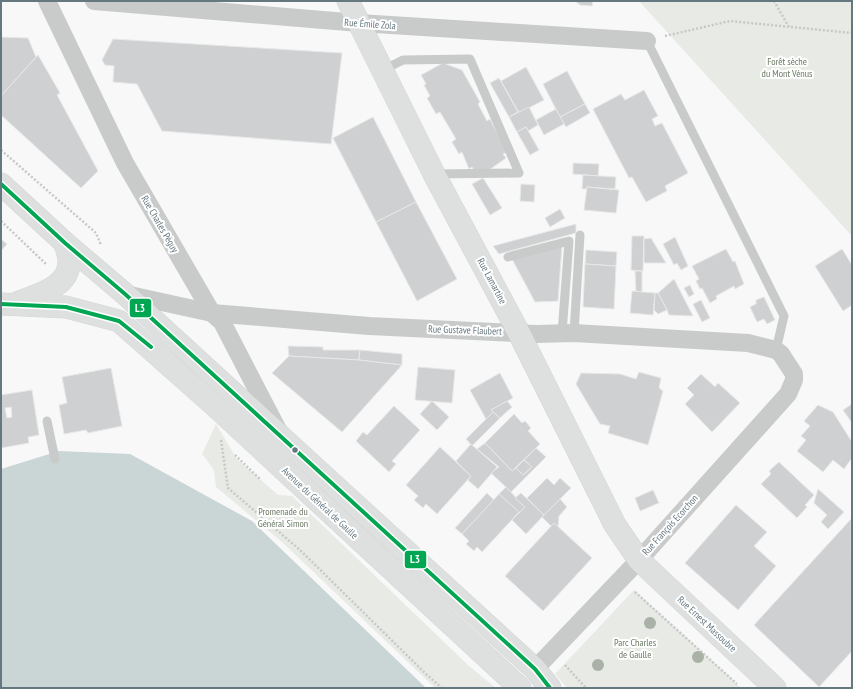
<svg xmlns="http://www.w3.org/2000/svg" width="853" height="689" viewBox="0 0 853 689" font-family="'PT Sans Narrow',sans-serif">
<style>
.green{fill:#e8eae5}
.water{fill:#cad5d6}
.building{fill:#ced0d1;stroke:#e8e8e8;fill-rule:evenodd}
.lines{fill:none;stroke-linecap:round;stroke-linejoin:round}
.secondary-casing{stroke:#d4d5d6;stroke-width:23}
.primary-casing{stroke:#d4d5d6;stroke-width:23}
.path{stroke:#c7c8c9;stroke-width:2.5;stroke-dasharray:2 2;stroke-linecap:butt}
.lane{stroke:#c9cbcb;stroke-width:9}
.street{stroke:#c9cbcb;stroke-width:18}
.secondary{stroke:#dedfdf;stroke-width:22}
.primary{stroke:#dedfdf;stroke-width:22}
.bus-1-casing{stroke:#fff;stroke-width:7}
.bus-1{stroke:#00a651;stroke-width:4}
.tree{fill:#aab2a7}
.bus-dot{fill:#657880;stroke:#fff;stroke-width:1.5}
.labels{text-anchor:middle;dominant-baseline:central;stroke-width:4;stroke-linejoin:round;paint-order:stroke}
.street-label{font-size:10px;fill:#657880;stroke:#fff}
.park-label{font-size:10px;fill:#6a7964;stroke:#fff}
.line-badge{stroke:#fff;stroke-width:1.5}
.badge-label{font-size:11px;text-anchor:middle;font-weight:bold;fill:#fff}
</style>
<rect width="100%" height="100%" fill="#f8f8f8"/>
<g class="green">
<polygon points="639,1 852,1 852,236"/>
<polygon points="216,424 237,459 278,495 292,496 469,666 496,688 435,688 282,542 216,487 214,470 202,454"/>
<polygon points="634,590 730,677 741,688 567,688 555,674"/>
</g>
<polygon class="water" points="59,451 130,454 252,521 426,688 1,688 1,469"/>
<g class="building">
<polygon points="575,1 593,1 592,6 580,5"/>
<polygon points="1,37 28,38 36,57 1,96"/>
<polygon points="113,39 342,53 331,144 162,131 137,84 113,82 114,66 105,65 102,60"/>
<polygon points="38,55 60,93 57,95 98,171 81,188 1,115 1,96"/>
<polygon points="443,63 462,70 480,102 478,104 487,121 490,119 507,152 503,154 506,158 482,175 476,174 472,167 469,169 462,152 459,154 452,142 456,139 440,112 436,114 427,98 430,96 424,85 426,84 421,75"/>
<polygon points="526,67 544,100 519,113 501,81"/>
<polygon points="567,71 585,104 560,117 543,84"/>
<polygon points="499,78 518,112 509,117 490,83"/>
<polygon points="644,90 658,116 652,119 655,126 662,123 688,173 665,186 667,191 646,202 632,177 629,178 593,109 621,94 625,100"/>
<polygon points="585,104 590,113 566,127 560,117"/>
<polygon points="529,107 538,125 528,131 526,127 517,132 509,117"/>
<polygon points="556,109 564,124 544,135 536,120"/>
<polygon points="373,117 416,202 376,222 333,138"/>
<polygon points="526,127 539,150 530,155 517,132"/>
<polygon points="573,163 599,164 598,176 573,174"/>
<polygon points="583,175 616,177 615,189 587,187 587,189 582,189"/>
<polygon points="483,178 502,208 490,215 472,184"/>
<polygon points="521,184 535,185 534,202 520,201"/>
<polygon points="587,187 619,190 616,213 584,210"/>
<polygon points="416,202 457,279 417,301 376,222"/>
<polygon points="560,209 565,218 550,227 545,218"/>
<polygon points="576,224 576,233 499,254 493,246"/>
<polygon points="632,236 644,236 643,271 631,270"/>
<polygon points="675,237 688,266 681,270 677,263 674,265 663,244"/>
<polygon points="651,238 666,263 644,263 644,239"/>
<polygon points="1,239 7,244 1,251"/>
<polygon points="562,246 558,301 535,302 512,259"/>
<polygon points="726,249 733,262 735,261 744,284 735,289 734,286 716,296 717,299 710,303 702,288 700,289 696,281 699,279 692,266"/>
<polygon points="842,249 852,265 852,305 843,311 815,266"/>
<polygon points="586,250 617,252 616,266 585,264"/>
<polygon points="585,264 616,266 614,309 583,307"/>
<polygon points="635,271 642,271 642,292 636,292"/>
<polygon points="674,279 693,316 669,315 667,310 658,293"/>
<polygon points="690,285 694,294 689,297 684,288"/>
<polygon points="632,291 655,293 653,315 630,313"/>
<polygon points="655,293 658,293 667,310 658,314 654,310"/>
<polygon points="764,297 775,320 767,324 764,319 757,322 750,307 756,304 756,300"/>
<polygon points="701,300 710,318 702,322 693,304"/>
<polygon points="288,346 323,347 323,350 360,350 359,360 289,356"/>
<polygon points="360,350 402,354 402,365 359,360"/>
<polygon points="289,356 359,360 402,365 342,432 272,373"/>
<polygon points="418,367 455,370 452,403 415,400"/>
<polygon points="111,368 122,426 88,433 86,430 64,434 59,405 67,403 62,377"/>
<polygon points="639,372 661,378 659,388 663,391 648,445 608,433 610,426 600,424 576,384 581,373 620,374 636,379"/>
<polygon points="500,373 513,398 491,410 493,412 486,419 470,390"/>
<polygon points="701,374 715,387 718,383 740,403 712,432 685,404 694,395 687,388"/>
<path d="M32 390 39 435 28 437 29 443 1 448V395ZM11 407 12 417 7 418 5 408Z"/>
<polygon points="432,401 449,417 437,430 420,414"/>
<polygon points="507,401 512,407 500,418 491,410"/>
<polygon points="852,404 852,423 843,410"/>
<polygon points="818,405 833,412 852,442 852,458 844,469 833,460 823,472 797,451 806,440 801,436 810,426 804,421"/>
<polygon points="394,406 420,430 392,461 396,464 389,472 356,441 363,432 367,435"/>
<polygon points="493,412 500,418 472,446 466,439"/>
<polygon points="514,414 522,423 525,421 531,428 528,431 540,444 512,471 485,443"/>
<polygon points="485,443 512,471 516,468 523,475 532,467 524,460 536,448 546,457 511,492 491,473 499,467 477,449"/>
<polygon points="471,444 497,467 478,489 468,480 471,476 456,461"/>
<polygon points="440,447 471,476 437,514 426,504 423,508 414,500 418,496 406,485"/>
<polygon points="524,460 532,467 523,475 516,468"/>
<polygon points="779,462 814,495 805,505 807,507 797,518 761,484 771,474 769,471"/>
<polygon points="547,478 554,485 560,478 571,488 544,515 527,498"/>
<polygon points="506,487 525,507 519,513 499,494"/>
<polygon points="818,489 844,512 828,529 821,522 827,515 814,503"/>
<polygon points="653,490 659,503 640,511 635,498"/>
<polygon points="487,493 494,500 462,534 455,528"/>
<polygon points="521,493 544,515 526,534 512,520 525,507 515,498"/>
<polygon points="499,494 519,512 482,552 477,547 474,551 466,544 469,541 462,534"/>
<polygon points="560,499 567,507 559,516 558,527 554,523 551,526 542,517"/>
<polygon points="736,505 767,532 754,546 776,566 738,610 685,563"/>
<polygon points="851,519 852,651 819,687 754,625"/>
<polygon points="554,523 592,558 543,611 505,576"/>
</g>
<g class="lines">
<g class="secondary-casing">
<polyline id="secondary" points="348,1 434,174 519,333 615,525 639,560 775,688"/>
</g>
<g class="primary-casing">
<g id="primary">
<polyline points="1,184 65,243 125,294 535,669 550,688"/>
<path d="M19 302C37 295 70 287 69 261 69 255 66 248 65 243"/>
<polyline points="1,304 66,307 119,321 215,406 520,688"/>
</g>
</g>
<g class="path">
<polyline points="774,1 789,27"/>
<polyline points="665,36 730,21 852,33"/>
<polyline points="1,150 96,233 101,245"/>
<polyline points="1,221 47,265"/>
<polyline points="221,440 228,488 300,550 427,675 442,688"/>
<polyline points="235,455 261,480"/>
<polyline points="635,592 737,684"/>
<polyline points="565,665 586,688"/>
</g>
<g class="lane">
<polyline points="647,41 784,316 776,350"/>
<polyline points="383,70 403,60 470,59 519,173 436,174"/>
<polyline points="508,257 569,241 562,333"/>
<polyline points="574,333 580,235"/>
<polyline points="47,421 55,459"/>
</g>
<g class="street">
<polyline points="47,1 125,163 212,313 222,322 279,432"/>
<polyline points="94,1 359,23 647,41"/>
<polyline points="125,294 212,313 369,326 536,334 574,333 748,343 776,350 781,354 794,374 794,380 788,394 639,560 535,669"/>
</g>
<use href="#secondary" class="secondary"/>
<use href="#primary" class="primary"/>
<g class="bus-1-casing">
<g id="bus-1">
<polyline points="1,184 65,243 125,294 535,669 550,688"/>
<polyline points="1,304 66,307 119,321 151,347"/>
</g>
</g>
<use href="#bus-1" class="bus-1"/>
</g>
<g class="tree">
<circle cx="650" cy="623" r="6"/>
<circle cx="698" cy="657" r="6"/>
<circle cx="598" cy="665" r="6"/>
</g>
<circle class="bus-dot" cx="295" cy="450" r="3.5"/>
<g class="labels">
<g class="street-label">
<text transform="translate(370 24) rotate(4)">Rue Émile Zola</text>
<text transform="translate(160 224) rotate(60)">Rue Charles Péguy</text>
<text transform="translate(492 281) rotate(62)">Rue Lamartine</text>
<text transform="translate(465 330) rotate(2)">Rue Gustave Flaubert</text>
<text transform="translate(320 503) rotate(43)">Avenue du Général de Gaulle</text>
<text transform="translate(670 525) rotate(-48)">Rue François Ecorchon</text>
<text transform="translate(707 624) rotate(43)">Rue Ernest Massoubre</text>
</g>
<g class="park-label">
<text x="787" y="61">Forêt sèche<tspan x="787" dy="12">du Mont Vénus</tspan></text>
<text x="283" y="511">Promenade du<tspan x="283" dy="12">Général Simon</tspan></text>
<text x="635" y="642">Parc Charles<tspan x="635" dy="12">de Gaulle</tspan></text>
</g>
</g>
<g class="line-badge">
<rect x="129" y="298" width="23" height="20" rx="4" fill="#00a651"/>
<rect x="404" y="550" width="23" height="19" rx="4" fill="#00a651"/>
</g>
<g class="badge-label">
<text x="140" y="312">L3</text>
<text x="415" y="563">L3</text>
</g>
<rect width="853" height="689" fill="none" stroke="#657880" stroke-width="4"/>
</svg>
